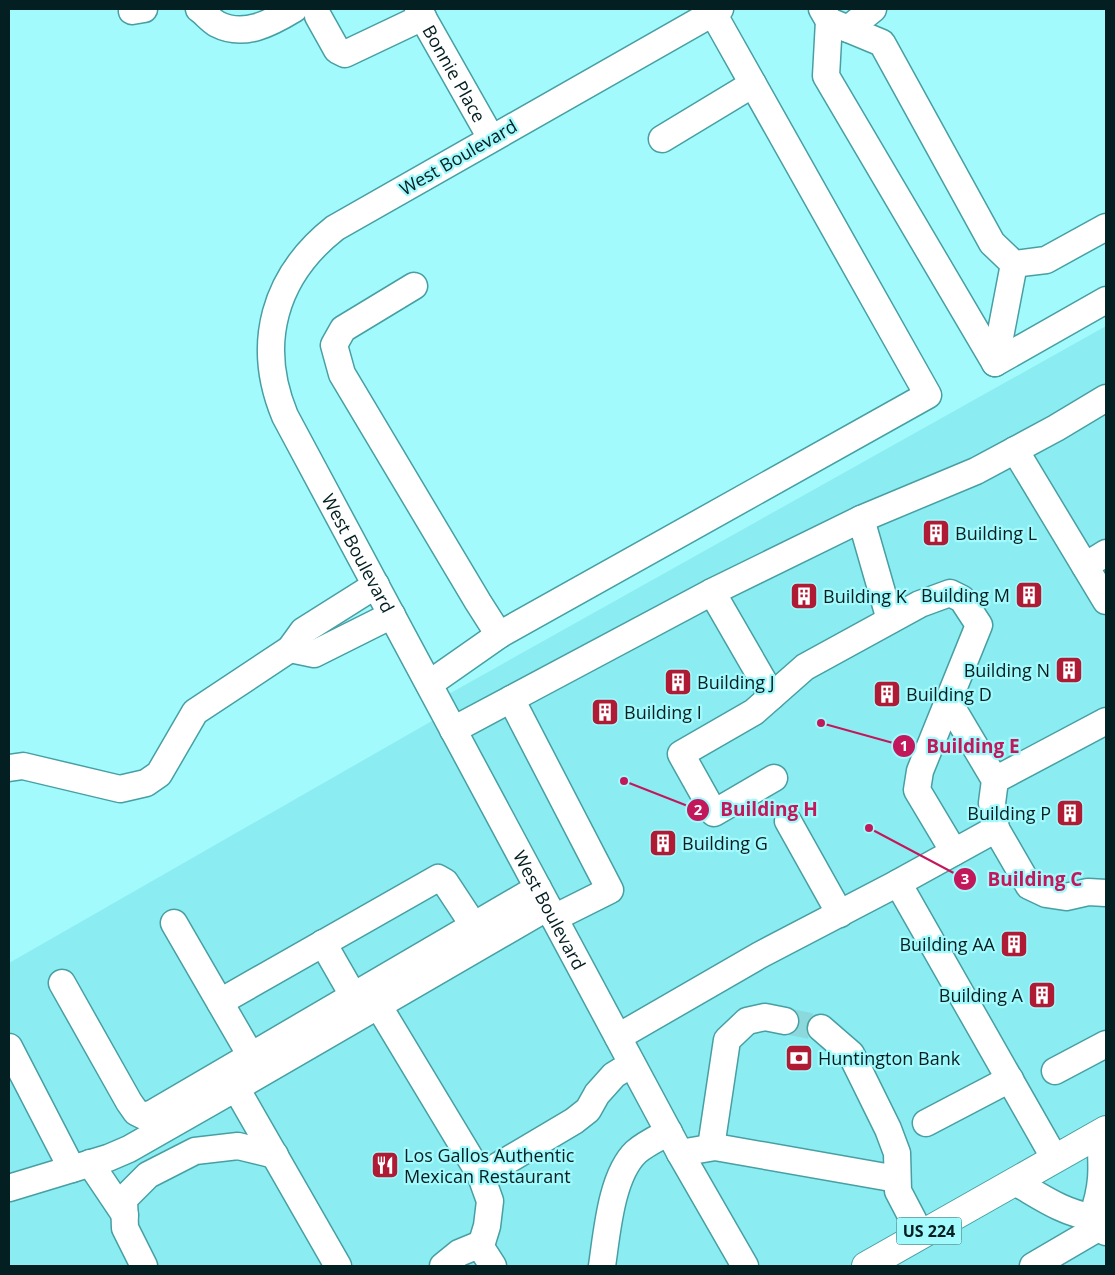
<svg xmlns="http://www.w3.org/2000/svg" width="1115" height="1275" viewBox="0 0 1115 1275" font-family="'Open Sans',sans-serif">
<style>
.built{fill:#8bedf1}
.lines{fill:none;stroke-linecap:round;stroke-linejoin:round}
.minor-tunnel{stroke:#8bd9dc;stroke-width:26;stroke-dasharray:26 13;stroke-linecap:butt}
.minor-casing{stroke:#489fa3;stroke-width:29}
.major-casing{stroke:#489fa3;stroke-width:30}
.minor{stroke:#fff;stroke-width:26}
.major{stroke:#fff;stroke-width:28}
.labels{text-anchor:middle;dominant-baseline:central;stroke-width:4.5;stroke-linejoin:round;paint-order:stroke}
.shield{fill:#a3fafd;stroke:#346163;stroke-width:1}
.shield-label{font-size:16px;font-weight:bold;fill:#041f21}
.street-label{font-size:18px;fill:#041f21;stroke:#a3fafd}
.poi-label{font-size:18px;fill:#041f21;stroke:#a3fafd;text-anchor:start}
.leader{fill:none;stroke:#c2185b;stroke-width:2}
.callout-dot{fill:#c2185b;stroke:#a3fafd;stroke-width:2}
.mark-label{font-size:15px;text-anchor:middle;font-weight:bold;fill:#fff}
.callout-label{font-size:19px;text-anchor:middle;font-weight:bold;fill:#c2185b;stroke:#a3fafd;stroke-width:4.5;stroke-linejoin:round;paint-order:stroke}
</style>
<rect width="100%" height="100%" fill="#a3fafd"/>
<polygon class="built" points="1106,326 1106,1266 9,1266 9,963 444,714 438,700"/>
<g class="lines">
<polyline class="minor-tunnel" points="785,1021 821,1028"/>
<g class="minor-casing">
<g id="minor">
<path d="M199 9C205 13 210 20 217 24 244 38 271 23 294 9"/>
<path id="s1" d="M418 9 491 138"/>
<path id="s2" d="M720 9 335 228C274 276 255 344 285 416L680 1153 745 1266"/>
<polyline points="822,9 829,21 882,43 992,243 1014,264 1046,260 1106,227"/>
<polyline points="132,11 144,9"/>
<polyline points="318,16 337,50 345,54 423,17"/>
<polyline points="829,21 826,76 995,363 1106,300"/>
<polyline points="848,29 873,9"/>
<polyline points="662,139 753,84"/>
<polyline points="414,286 343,329 334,345 342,374 478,602 499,635"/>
<polyline points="995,363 1014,264"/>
<polyline points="1015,450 1106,601"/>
<polyline points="861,519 976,471 1056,428 1106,398"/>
<polyline points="1085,566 1106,553"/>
<polyline points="712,592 861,519 890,620"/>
<polyline points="290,649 314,654 392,615"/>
<polyline points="429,684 499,635 928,395 713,13"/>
<polyline points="511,699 610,890 554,918"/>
<polyline points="948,701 995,780 992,803 996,829"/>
<polyline points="453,730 712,592 772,696"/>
<polyline points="9,768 23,766 120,789 146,783 159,774 195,712 290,649 303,631 376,585"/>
<polyline points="774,778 714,813 681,754 754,712 805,667 920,604 950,593 962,599 979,625 920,771 917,790 954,852"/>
<polyline points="995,780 1106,721"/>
<polyline points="788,821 840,914"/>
<polyline points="898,883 996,829 1029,886 1046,894 1066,897 1088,892 1106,893"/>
<polyline points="174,923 251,1056"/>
<polyline points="323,943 354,997"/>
<polyline points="62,983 129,1102 136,1112 144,1116 153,1113 538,888"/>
<polyline points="220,1002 438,878 445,882 474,926"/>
<polyline points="378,1005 481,1176"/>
<polyline points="821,1028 851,1054 888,1129 897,1153 898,1191 921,1235"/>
<polyline points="618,1037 760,955 898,883 1055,1159"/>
<polyline points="9,1047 72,1169"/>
<polyline points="1055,1071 1106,1044"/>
<polyline points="926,1123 1010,1079"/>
<path d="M1100 1134C1102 1166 1104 1185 1092 1217L1098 1228 1106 1232"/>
<polyline points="711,1147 727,1040 747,1021 765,1017 785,1021"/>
<polyline points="680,1153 715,1147 897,1179"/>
<polyline points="90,1163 125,1215"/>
<path d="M1015 1182C1040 1196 1063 1213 1092 1217"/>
<polyline points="9,1188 108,1158 129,1149 236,1088"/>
<polyline points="480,1249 487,1226 490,1201 481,1176 574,1121 588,1110 597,1094 614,1075 632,1064"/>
<polyline points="144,1266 125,1228 124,1199 148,1175 195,1151 238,1146 275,1155"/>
<polyline points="338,1266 236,1088 548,907"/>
<polyline points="443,1266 459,1253 476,1246 484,1252 493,1266"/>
<path d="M602 1266C607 1233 611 1176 636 1152 645 1144 658 1138 669 1132"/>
<polyline points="1033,1266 1098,1228"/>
</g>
</g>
<g class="major-casing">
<polyline id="major" points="866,1266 1106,1130"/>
</g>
<use href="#minor" class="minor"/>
<use href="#major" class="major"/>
</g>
<defs>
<g id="building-square" transform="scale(1.4375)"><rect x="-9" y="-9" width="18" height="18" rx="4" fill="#af1b35" stroke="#a3fafd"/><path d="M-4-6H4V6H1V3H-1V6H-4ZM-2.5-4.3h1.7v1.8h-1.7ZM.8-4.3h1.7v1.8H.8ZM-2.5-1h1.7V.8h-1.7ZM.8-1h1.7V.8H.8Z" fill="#fff"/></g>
<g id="bank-square" transform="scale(1.4375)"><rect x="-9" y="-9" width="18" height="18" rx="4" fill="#af1b35" stroke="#a3fafd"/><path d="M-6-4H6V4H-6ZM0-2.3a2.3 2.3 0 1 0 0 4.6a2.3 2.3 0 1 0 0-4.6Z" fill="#fff"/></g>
<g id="restaurant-square" transform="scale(1.4375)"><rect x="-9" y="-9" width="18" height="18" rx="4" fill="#af1b35" stroke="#a3fafd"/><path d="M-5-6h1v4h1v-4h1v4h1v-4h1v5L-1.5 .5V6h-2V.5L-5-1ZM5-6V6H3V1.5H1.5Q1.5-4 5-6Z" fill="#fff"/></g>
</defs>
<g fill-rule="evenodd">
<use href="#building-square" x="936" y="533"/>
<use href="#building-square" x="1029" y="595"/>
<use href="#building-square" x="804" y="596"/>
<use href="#building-square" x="1069" y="670"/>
<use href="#building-square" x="678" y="682"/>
<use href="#building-square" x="887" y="694"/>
<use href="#building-square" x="605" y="712"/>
<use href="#building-square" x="1070" y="813"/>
<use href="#building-square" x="663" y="843"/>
<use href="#building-square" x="1014" y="944"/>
<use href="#building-square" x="1042" y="995"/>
<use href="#bank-square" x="799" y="1058"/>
<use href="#restaurant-square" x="385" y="1165"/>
</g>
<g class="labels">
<rect class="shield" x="896.5" y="1217.5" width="65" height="27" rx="4"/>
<g class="shield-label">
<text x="929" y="1231">US 224</text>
</g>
<g class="street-label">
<text stroke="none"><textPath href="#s1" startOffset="74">Bonnie Place</textPath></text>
<text transform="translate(458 157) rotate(-30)">West Boulevard</text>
<text stroke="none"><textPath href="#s2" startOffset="809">West Boulevard</textPath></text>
<text stroke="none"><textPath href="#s2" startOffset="1214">West Boulevard</textPath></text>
</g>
<g class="poi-label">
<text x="955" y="533">Building L</text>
<text x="1010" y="595" text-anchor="end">Building M</text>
<text x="823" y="596">Building K</text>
<text x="1050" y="670" text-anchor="end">Building N</text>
<text x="697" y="682">Building J</text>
<text x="906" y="694">Building D</text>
<text x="624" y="712">Building I</text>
<text x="1051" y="813" text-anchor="end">Building P</text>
<text x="682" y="843">Building G</text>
<text x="995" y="944" text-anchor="end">Building AA</text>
<text x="1023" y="995" text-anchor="end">Building A</text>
<text x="818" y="1058">Huntington Bank</text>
<text x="404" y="1155">Los Gallos Authentic<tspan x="404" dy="21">Mexican Restaurant</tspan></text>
</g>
</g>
<path class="leader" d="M821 723L904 746M624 781L698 810M869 828L965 879"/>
<g class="callout-dot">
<circle cx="821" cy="723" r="5"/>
<circle cx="624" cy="781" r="5"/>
<circle cx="869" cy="828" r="5"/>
<circle cx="904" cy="746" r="12"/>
<circle cx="698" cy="810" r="12"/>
<circle cx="965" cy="879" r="12"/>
</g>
<g class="mark-label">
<text x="904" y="751">1</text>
<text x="698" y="815">2</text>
<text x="965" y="884">3</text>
</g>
<g class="callout-label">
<text x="973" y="753">Building E</text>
<text x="769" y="816">Building H</text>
<text x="1035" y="886">Building C</text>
</g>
<rect width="1115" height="1275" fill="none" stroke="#041f21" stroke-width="20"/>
</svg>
